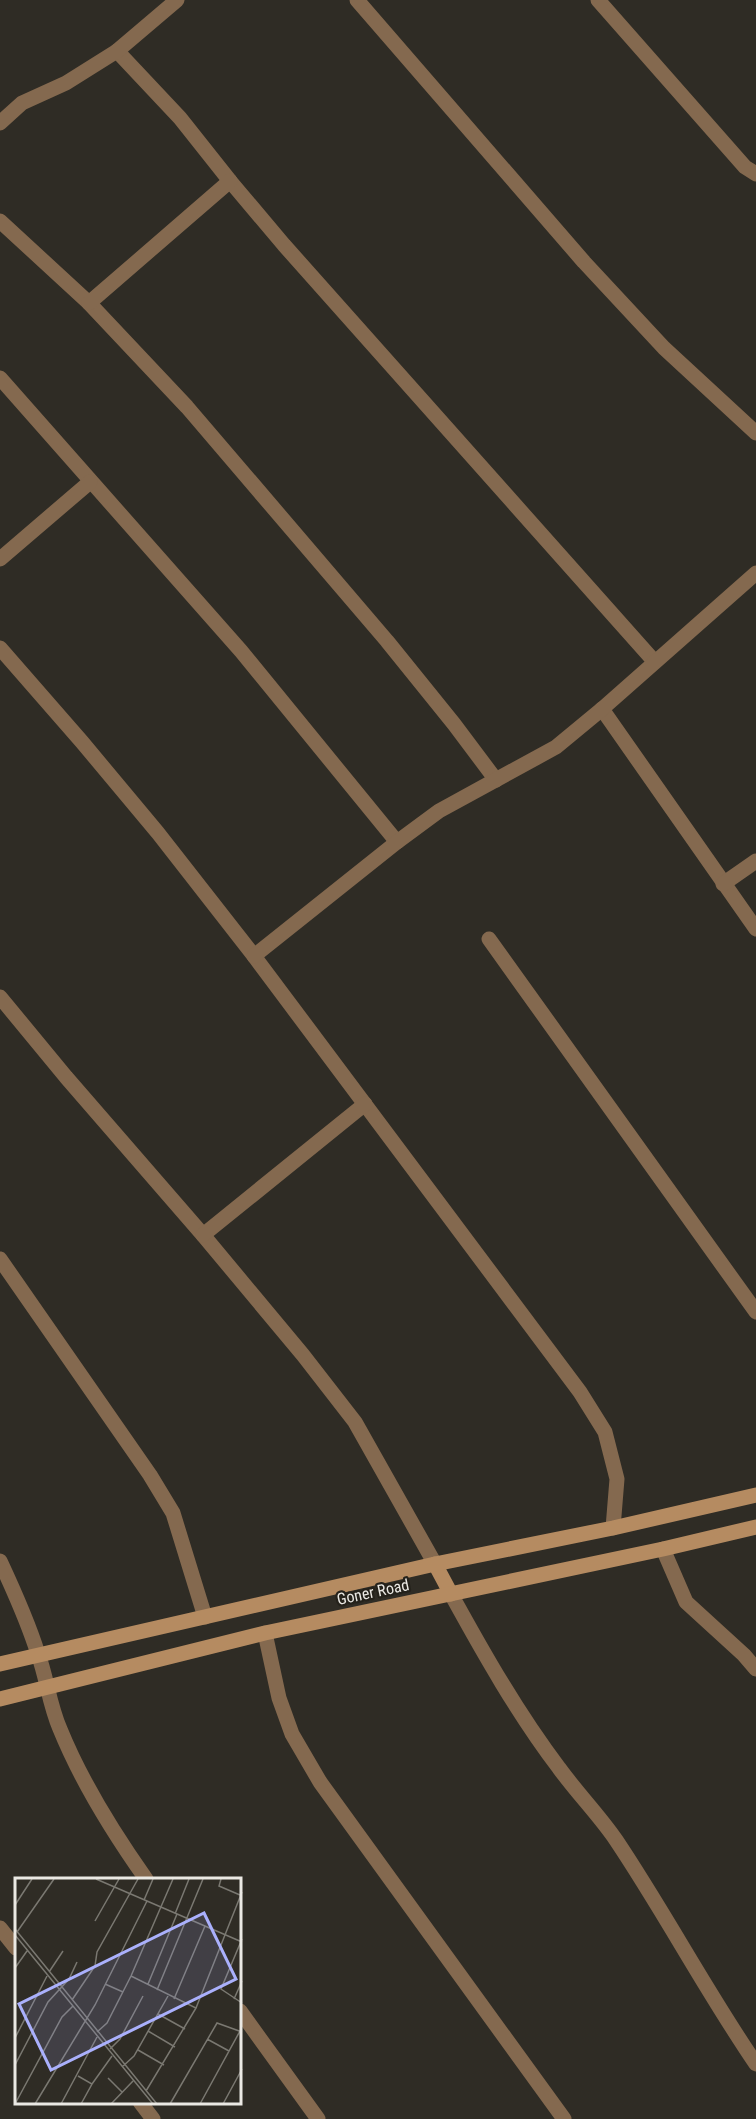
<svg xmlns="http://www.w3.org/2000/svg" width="756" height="2119" viewBox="0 0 756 2119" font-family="'Roboto Condensed',sans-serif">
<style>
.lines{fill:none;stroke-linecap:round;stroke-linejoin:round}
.street{stroke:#84694f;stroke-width:15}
.secondary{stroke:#b58b61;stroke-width:15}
.labels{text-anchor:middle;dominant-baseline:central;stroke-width:4.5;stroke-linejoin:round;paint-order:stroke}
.street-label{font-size:16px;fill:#ebe9e4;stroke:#25221b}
.inset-road{fill:none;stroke:#7a7871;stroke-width:1.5}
.view{fill:#aab0fc;fill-opacity:0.15;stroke:#aab0fc;stroke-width:3}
.inset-edge{fill:none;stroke:#ebe9e4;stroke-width:3}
</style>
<rect width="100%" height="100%" fill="#2f2c25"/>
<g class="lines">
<g class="street">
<polyline points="357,0 584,262 664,348 756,433"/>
<polyline points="598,0 745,167 756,174"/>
<polyline points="117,51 180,118 230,181 284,245 654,661"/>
<polyline points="0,123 22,103 66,83 117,51 177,0"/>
<polyline points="0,221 89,303 187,407 387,641 454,724 496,780"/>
<polyline points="89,303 230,181"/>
<polyline points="0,378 241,651 397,842"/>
<polyline points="0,559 90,482"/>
<polyline points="0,648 82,742 158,833 254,956 580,1392 605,1432 617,1479 613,1528"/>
<polyline points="602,709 756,929"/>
<polyline points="723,884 756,861"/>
<polyline points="489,939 756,1312"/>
<polyline points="254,956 397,842 439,811 556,747 602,709 756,573"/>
<polyline points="0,997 66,1077 203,1235 303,1355 355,1422 435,1564"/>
<polyline points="203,1235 365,1104"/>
<polyline points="0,1259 150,1475 173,1513 205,1617"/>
<polyline points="663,1549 686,1602 744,1655 756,1669"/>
<path d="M0 1561C14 1591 28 1622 38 1654 47 1678 49 1704 60 1729 82 1783 112 1831 146 1879"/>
<path d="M451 1594C484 1654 518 1714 559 1768 577 1793 599 1815 616 1840 665 1913 706 1991 756 2064"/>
<polyline points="265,1633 279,1698 292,1734 320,1782 564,2119"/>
<polyline points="0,1928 16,1948"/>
<polyline points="240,2011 318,2119"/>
<polyline points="140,2102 153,2119"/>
</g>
<g class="secondary">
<polyline points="435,1564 451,1594"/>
<polyline points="0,1664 435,1564 613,1528 756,1495"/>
<polyline points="0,1699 265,1633 663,1549 756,1527"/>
</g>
</g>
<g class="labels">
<g class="street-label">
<text transform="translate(373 1592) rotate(-12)">Goner Road</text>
</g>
</g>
<g transform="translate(15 1878)">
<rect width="226" height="226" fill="#2f2c25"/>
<path class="inset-road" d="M81 1 227 64M206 1 204 8 225 17M129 22 138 1M0 27 17 1M160 36 174 1M80 43 104 1M0 51 142 226M2 54 39 1M0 57 138 226M227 61 206 111 227 125M0 90 12 73M34 94 48 73M116 98 181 130 131 213M90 106 108 114M133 106 162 36M142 112 188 1M159 121 190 48M219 121 227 103M57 122 80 88 82 74 123 1M181 130 227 14M143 136 170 151M133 153 160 169M82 154 92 145 116 98 158 1M0 160 32 98M192 161 214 173M95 171 105 161 128 118M123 172 149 187M0 187 33 124 54 101 62 84M107 189 119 178 153 118M63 198 77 206 66 226M93 200 107 214M77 206 97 178M0 226 47 139 58 128M20 226 80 127 132 23M46 226 82 159M96 226 118 203M155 226 202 145 227 154M185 226 225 153M208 226 227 191"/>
<path class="view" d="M189 35 221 101 36 192 4 126Z"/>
<rect width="226" height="226" class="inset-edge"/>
</g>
</svg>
